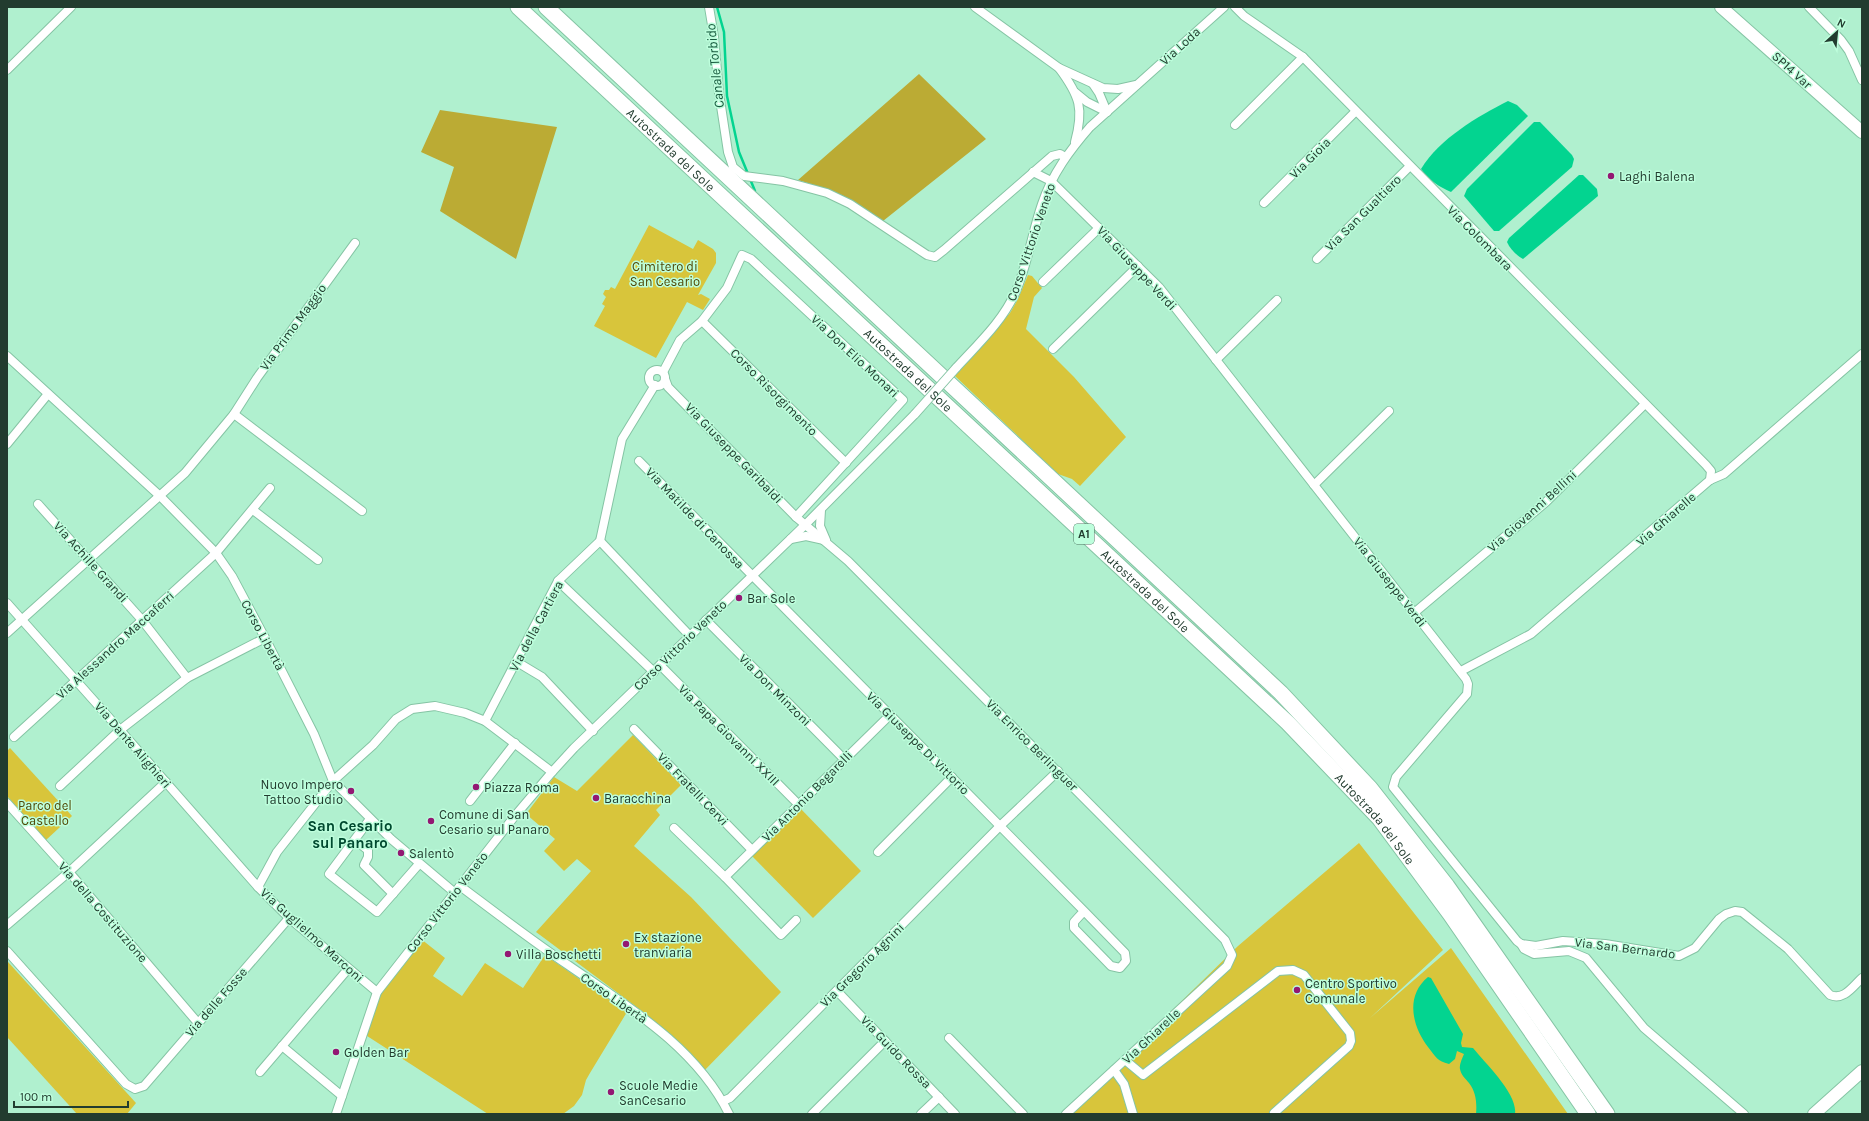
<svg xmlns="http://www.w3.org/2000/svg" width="1869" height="1121" viewBox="0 0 1869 1121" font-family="Karla,sans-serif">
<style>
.green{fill:#d8c53b}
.forest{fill:#bbab34}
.water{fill:#03d490}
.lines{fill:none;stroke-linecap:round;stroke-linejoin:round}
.stream{stroke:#03d490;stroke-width:2.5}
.minor-casing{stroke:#85c4a4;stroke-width:10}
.secondary-casing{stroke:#85c4a4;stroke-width:14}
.motorway-casing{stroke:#85c4a4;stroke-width:17}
.minor{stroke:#fff;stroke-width:8}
.secondary{stroke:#fff;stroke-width:12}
.motorway{stroke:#fff;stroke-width:15}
.minor-bridge-casing{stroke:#85c4a4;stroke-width:10;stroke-linecap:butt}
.minor-bridge{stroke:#fff;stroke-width:8}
.poi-dot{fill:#931873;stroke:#bdfedc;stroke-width:1.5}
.labels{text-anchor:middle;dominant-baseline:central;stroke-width:3;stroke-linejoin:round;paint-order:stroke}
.shield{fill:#bdfedc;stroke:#507663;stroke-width:1}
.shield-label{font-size:12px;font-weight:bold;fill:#223c2f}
.street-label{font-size:13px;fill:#223c2f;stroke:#bdfedc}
.poi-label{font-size:13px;fill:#223c2f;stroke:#bdfedc;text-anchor:start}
.park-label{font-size:13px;fill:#514907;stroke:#bdfedc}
.water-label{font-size:14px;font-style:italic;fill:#195a3f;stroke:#bdfedc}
.quarter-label{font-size:15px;font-weight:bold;fill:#00492f;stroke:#bdfedc}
</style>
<rect width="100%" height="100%" fill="#b0f0cf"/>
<g class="green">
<polygon points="649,225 693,249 698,240 713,249 716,253 716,263 698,295 701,294 710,299 703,310 687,302 656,358 594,326 605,306 602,304 606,297 603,294 605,290 609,290 611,287 615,289"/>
<polygon points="1028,275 1032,276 1042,288 1034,297 1026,329 1074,377 1126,437 1080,486 1072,479 1058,474 955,376 1010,313 1018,299"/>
<polygon points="633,735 681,785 656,810 660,815 634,846 691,897 781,992 702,1073 646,1014 536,932 591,871 577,859 564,871 544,851 555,839 526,814 554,777 577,791"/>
<polygon points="10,748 72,816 46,840 7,796 7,751"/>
<polygon points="800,808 861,871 813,918 752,856"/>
<polygon points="1359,843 1443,950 1370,1018 1451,948 1568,1114 1066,1114 1238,946"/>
<polygon points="421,939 445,958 433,976 462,996 485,963 523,988 545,955 627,1012 590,1073 586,1080 582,1095 574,1106 563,1114 488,1114 364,1034 383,988"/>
<polygon points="8,962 136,1103 127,1114 77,1114 7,1037 7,963"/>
</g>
<g class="forest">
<path d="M919 74 986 139 883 221C856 204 830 189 798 180Z"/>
<polygon points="440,110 557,127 516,259 440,211 454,167 421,152"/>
</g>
<g class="water">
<path d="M1508 101 1517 105 1528 116 1451 192C1439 187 1429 180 1421 169 1440 138 1477 117 1508 101Z"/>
<polygon points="1534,122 1540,122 1572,155 1574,159 1572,167 1499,231 1494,231 1464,196 1467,189"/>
<path d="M1579 175H1583L1597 189 1598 196 1523 259C1516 255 1510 249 1507 242L1509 238Z"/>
<path d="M1428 977 1431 978 1463 1034 1461 1043 1462 1047 1473 1048C1485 1063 1518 1094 1515 1114H1476C1477 1103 1476 1092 1469 1083 1465 1078 1461 1075 1460 1069 1459 1065 1462 1059 1464 1054L1457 1051 1455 1059 1449 1064C1437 1061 1436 1057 1428 1047 1412 1026 1405 996 1428 977Z"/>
</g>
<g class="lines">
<polyline class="stream" points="717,7 724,32 727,96 739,152 755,191"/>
<g class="minor-casing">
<g id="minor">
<polyline points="709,7 714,37 719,93 728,152 733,167 744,176 783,181 827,193 850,204 927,255 935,257 944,250 1052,156 1060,154 1065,157"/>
<polyline points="975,7 1059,68 1103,88 1118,89 1136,85"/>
<polyline points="1235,7 1244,16 1303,57 1706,465 1711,471 1710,480"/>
<polyline points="1809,7 1841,40 1849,51 1862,80"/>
<path d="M1059 68C1080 96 1084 109 1075 142"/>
<polyline points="7,70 71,7"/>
<polyline points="1093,84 1099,93 1107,112"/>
<polyline points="1076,93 1087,102 1107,112"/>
<polyline points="1235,125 1303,57"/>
<path d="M1033 172 1051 181 1159 287 1466 679 1468 684 1467 694 1396 777 1393 787 1517 941 1521 944 1536 946 1563 941 1605 944 1679 956 1695 948 1719 919 1726 914 1735 911 1742 912 1788 949 1830 995C1844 1001 1853 986 1862 978"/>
<polyline points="1264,203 1355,112"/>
<polyline points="1317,259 1409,167"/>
<polyline points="1043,282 1099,228"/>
<polyline points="702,321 846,463"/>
<polyline points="1053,349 1138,266"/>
<polyline points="7,356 161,497 216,553 232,576 265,638 314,734 333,781 391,839 455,893"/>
<polyline points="1216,360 1277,300"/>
<path d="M956 368C978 344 1003 321 1016 291 1028 263 1032 233 1042 204 1052 174 1070 150 1090 127L1224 7"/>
<circle cx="657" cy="378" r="8"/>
<polyline points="663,372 680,340 702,321 727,288 742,255 751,259 903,400 796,517"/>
<polyline points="665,379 668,387 796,517 848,561 1225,940 1232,955 1227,966 1066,1114"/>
<polyline points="234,414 362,511"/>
<polyline points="7,444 48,394"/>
<polyline points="639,461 1084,911 1074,922 1074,928 1111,966 1120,968 1126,961 1125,953 1084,911"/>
<polyline points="1314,485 1389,411"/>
<polyline points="38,504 142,620 187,678"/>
<polyline points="253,510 318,560"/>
<polyline points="821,510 820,526 826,540"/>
<polyline points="791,539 806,536 824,540"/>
<polyline points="600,541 690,636"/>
<polyline points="558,581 654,672"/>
<polyline points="7,603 120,730 258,887"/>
<polyline points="1414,613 1546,502 1645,404"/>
<polyline points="706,620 844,759"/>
<polyline points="7,633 185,473 234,414 257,378 355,243"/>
<polyline points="517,662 542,677 593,731"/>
<polyline points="660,665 798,804"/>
<polyline points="1461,671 1531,634 1710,480 1724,474 1862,354"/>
<polyline points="485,721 558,581 600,541 622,439 655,385"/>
<polyline points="634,729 752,850"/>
<polyline points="14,737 216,553 270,488"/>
<polyline points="60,786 120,730 187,678 265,638"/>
<polyline points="470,801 515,743"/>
<polyline points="7,803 69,872 198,1023"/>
<polyline points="370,819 329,874 377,912 419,864"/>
<polyline points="674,828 725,877"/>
<polyline points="355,840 368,850 368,857 364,865 393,894"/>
<polyline points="878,852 952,777"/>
<path d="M460 886C496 913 531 940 568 965 627 1006 696 1047 729 1114"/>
<polyline points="796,920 781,935 725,877 890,715"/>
<polyline points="7,925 69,872 166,782"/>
<polyline points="1521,944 1524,949 1534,954 1569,951 1586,958 1644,1028 1744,1114"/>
<polyline points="7,951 126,1084 135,1089 144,1086 289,918"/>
<polyline points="837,991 955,1114"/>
<polyline points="377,992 289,918 258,887 277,852 333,781 373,745 396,719 412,709 435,706 465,713 485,721 552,772"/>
<polyline points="949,1038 1023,1114"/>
<polyline points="282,1046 342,1096"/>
<polyline points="1125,1060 1143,1075 1278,971 1293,970 1304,975 1350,1033 1351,1041 1349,1046 1274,1113"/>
<polyline points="1114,1070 1124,1084 1133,1114"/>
<polyline points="260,1072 348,969"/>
<polyline points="723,1101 730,1098 1000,826 1058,771"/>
<polyline points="336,1114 377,992 514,817 552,772 574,748 806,524 915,414"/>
<polyline points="812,1114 885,1041"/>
<polyline points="921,1114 939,1097"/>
</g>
</g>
<g class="secondary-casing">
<g id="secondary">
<polyline points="1721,7 1862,132"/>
<polyline points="1814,1114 1862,1071"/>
</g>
</g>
<g class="motorway-casing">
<g id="motorway">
<path id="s1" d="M518 7 1288 723 1379 818 1450 914 1588 1114"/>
<polyline points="546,7 1281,693 1370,788 1447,886 1607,1114"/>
</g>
</g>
<use href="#minor" class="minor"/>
<use href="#secondary" class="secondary"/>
<use href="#motorway" class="motorway"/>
<g class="minor-bridge-casing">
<polyline id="minor-bridge" points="915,414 956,368"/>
</g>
<use href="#minor-bridge" class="minor-bridge"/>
</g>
<g class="poi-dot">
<circle cx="1611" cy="176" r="4"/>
<circle cx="739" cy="598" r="4"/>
<circle cx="476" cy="787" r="4"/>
<circle cx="351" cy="791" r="4"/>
<circle cx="596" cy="798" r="4"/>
<circle cx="431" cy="821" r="4"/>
<circle cx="401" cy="853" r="4"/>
<circle cx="626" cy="944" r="4"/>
<circle cx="508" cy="954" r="4"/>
<circle cx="1297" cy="990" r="4"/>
<circle cx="336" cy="1052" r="4"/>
<circle cx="611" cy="1092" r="4"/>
</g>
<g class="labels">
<rect class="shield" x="1074" y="524" width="20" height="20" rx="3"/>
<g class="shield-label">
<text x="1084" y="534">A1</text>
</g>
<g class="street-label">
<text transform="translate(1180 46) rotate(-42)">Via Loda</text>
<text transform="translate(1792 70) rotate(42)">SP14 Var</text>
<text stroke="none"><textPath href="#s1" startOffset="209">Autostrada del Sole</textPath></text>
<text transform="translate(1310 158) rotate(-45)">Via Gioia</text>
<text transform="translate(1363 213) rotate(-45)">Via San Gualtiero</text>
<text transform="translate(1480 238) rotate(45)">Via Colombara</text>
<text transform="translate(1031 242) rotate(-71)">Corso Vittorio Veneto</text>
<text transform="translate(1137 268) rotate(47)">Via Giuseppe Verdi</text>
<text transform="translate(293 327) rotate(-54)">Via Primo Maggio</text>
<text transform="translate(855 356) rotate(43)">Via Don Elio Monari</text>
<text stroke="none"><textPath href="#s1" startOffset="533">Autostrada del Sole</textPath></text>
<text transform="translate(774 392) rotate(45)">Corso Risorgimento</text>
<text transform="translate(734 453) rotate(46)">Via Giuseppe Garibaldi</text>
<text transform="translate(1532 511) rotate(-42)">Via Giovanni Bellini</text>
<text transform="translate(695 518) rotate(46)">Via Matilde di Canossa</text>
<text transform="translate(1666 519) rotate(-41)">Via Ghiarelle</text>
<text transform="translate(91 562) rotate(48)">Via Achille Grandi</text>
<text transform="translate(1390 582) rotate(52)">Via Giuseppe Verdi</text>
<text stroke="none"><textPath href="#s1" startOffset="857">Autostrada del Sole</textPath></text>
<text transform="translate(536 626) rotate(-62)">Via della Cartiera</text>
<text transform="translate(263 635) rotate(62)">Corso Libertà</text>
<text transform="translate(115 645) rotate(-42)">Via Alessandro Maccaferri</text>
<text transform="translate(680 645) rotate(-44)">Corso Vittorio Veneto</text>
<text transform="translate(775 690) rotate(45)">Via Don Minzoni</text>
<text transform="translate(729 735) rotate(45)">Via Papa Giovanni XXIII</text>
<text transform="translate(918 743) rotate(45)">Via Giuseppe Di Vittorio</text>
<text transform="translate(133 745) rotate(49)">Via Dante Alighieri</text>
<text transform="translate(1032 745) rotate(45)">Via Enrico Berlinguer</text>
<text transform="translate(693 789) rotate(46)">Via Fratelli Cervi</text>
<text transform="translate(807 796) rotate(-45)">Via Antonio Begarelli</text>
<text stroke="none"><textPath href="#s1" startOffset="1181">Autostrada del Sole</textPath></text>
<text transform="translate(447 902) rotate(-52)">Corso Vittorio Veneto</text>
<text transform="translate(103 912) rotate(49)">Via della Costituzione</text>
<text transform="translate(312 935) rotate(42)">Via Guglielmo Marconi</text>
<text transform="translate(1625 948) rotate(7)">Via San Bernardo</text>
<text transform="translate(862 965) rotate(-45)">Via Gregorio Agnini</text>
<text transform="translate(614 998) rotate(35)">Corso Libertà</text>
<text transform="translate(216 1002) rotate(-49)">Via delle Fosse</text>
<text transform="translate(1151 1036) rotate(-43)">Via Ghiarelle</text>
<text transform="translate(896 1052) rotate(46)">Via Guido Rossa</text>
</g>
<g class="poi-label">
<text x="1619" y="176">Laghi Balena</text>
<text x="747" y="598">Bar Sole</text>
<text x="343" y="784" text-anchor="end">Nuovo Impero<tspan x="343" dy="15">Tattoo Studio</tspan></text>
<text x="484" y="787">Piazza Roma</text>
<text x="604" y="798">Baracchina</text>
<text x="439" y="814">Comune di San<tspan x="439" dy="15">Cesario sul Panaro</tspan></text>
<text x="409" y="853">Salentò</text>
<text x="634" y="937">Ex stazione<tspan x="634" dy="15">tranviaria</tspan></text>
<text x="516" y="954">Villa Boschetti</text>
<text x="1305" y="983">Centro Sportivo<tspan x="1305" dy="15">Comunale</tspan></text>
<text x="344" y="1052">Golden Bar</text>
<text x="619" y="1085">Scuole Medie<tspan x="619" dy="15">SanCesario</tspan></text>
</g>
<g class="park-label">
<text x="665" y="266">Cimitero di<tspan x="665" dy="15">San Cesario</tspan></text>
<text x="45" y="805">Parco del<tspan x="45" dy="15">Castello</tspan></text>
</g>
<g class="water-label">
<text transform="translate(715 66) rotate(-96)">Canale Torbido</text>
</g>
<g class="quarter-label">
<text x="350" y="826">San Cesario<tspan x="350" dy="17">sul Panaro</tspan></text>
</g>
</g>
<rect width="1869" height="1121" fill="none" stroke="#223c2f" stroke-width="16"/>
<g transform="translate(1837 32) rotate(27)" stroke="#bdfedc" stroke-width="3" paint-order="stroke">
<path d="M0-3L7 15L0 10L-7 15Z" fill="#223c2f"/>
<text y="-6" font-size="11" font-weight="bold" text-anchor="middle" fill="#223c2f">N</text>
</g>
<path d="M14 1101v6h114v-6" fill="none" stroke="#223c2f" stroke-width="2"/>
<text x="20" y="1101" font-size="12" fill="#223c2f" stroke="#bdfedc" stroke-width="3" paint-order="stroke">100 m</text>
</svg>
